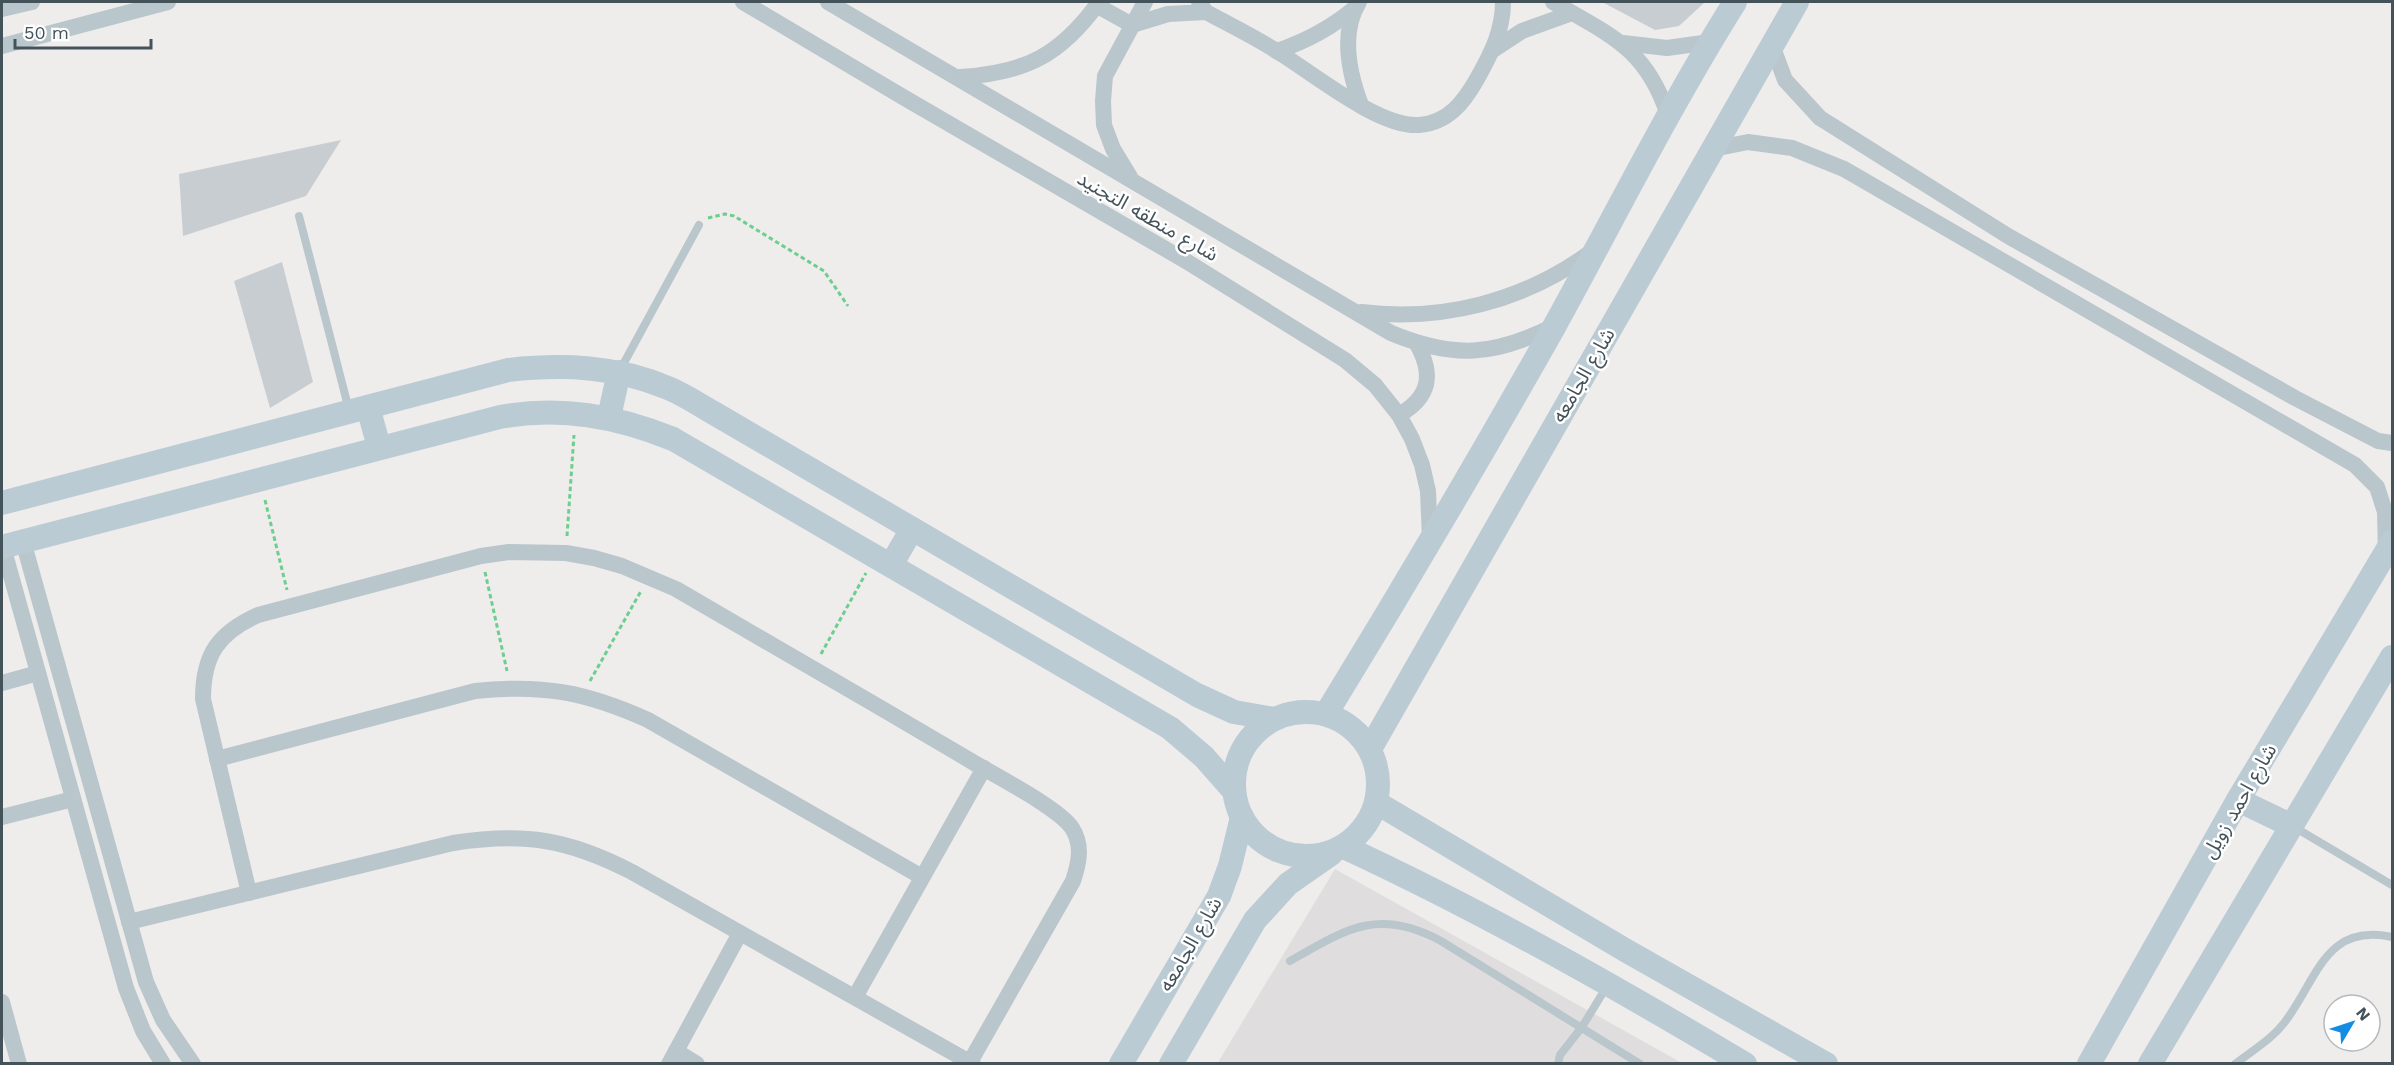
<svg xmlns="http://www.w3.org/2000/svg" width="2394" height="1065" viewBox="0 0 2394 1065" font-family="'Work Sans','Noto Sans Arabic',sans-serif">
<style>
.education{fill:#e0ddde}
.building{fill:#c8cdd1}
.lines{fill:none;stroke-linecap:round;stroke-linejoin:round}
.path{stroke:#6ece90;stroke-width:3;stroke-dasharray:4.5 3;stroke-linecap:butt}
.lane{stroke:#b9c6cc;stroke-width:8}
.street{stroke:#b9c6cc;stroke-width:16}
.secondary{stroke:#bbcbd4;stroke-width:24}
.labels{text-anchor:middle;dominant-baseline:central;stroke-width:5;stroke-linejoin:round;paint-order:stroke}
.street-label{font-size:20px;fill:#44535a;stroke:#fff}
</style>
<rect width="100%" height="100%" fill="#efecec"/>
<polygon class="education" points="1335,869 1682,1063 1217,1064"/>
<g class="building">
<polygon points="1602,2 1705,2 1679,26 1655,30"/>
<polygon points="341,140 306,196 183,236 179,174"/>
<polygon points="282,262 313,382 270,408 234,281"/>
</g>
<g class="lines">
<g class="path">
<polyline points="708,218 725,214 734,216 824,271 848,306"/>
<polyline points="265,500 287,590"/>
<polyline points="567,536 574,435"/>
<polyline points="485,572 507,671"/>
<polyline points="821,654 866,573"/>
<polyline points="590,681 641,591"/>
</g>
<g class="lane">
<polyline points="299,216 349,410"/>
<polyline points="619,372 699,225"/>
<polyline points="2294,827 2392,885"/>
<path d="M1290 961C1346 929 1378 907 1441 941L1640 1064"/>
<polyline points="1558,1064 1560,1055 1582,1027 1607,986"/>
<path d="M2235 1064C2253 1050 2274 1038 2287 1019 2318 977 2326 923 2392 937"/>
</g>
<g class="street">
<polyline points="743,2 903,97 1186,261 1345,360 1375,385 1399,415 1412,439 1422,465 1428,491 1430,539"/>
<path d="M828 2 1391 333C1454 359 1494 356 1554 326"/>
<path d="M1199 2 1206 12C1230 25 1255 37 1278 52 1313 73 1379 128 1419 125 1448 123 1464 102 1477 79 1491 54 1503 31 1503 2"/>
<path d="M1359 2C1340 33 1349 73 1361 105"/>
<path d="M1553 2C1610 35 1646 48 1668 115"/>
<polyline points="1096,5 1132,25 1168,14 1206,12"/>
<polyline points="2,9 32,2"/>
<polyline points="1623,43 1667,48 1710,42"/>
<polyline points="1772,45 1785,80 1820,118 2008,236 2295,398 2378,441 2392,443"/>
<polyline points="2,46 168,2"/>
<polyline points="1493,50 1522,31 1572,13"/>
<path d="M1277 51C1307 41 1331 28 1355 8"/>
<path d="M960 77C1025 73 1060 56 1099 2"/>
<polyline points="1713,149 1748,142 1792,148 1844,169 2355,465 2377,487 2385,512 2386,553"/>
<polyline points="1130,177 1113,149 1104,125 1103,101 1105,76 1145,2"/>
<path d="M1361 312C1443 322 1524 301 1591 252"/>
<path d="M1399 415C1430 397 1434 375 1417 344"/>
<polyline points="23,541 146,982 163,1020 193,1064"/>
<polyline points="3,547 126,988 143,1031 163,1064"/>
<polyline points="2,683 38,673"/>
<path d="M217 759 475 691C543 684 586 692 648 720L922 877"/>
<polyline points="2,817 73,799"/>
<path d="M249 893 203 699C203 655 218 633 258 615L481 556 509 552 566 553 594 558 622 566 676 589C774 646 873 703 971 761 994 775 1059 808 1072 828 1083 845 1079 863 1073 881L970 1062"/>
<path d="M129 922 453 843C524 832 568 839 632 872L973 1064"/>
<polyline points="855,997 984,768"/>
<polyline points="2,1002 19,1064"/>
<polyline points="676,1051 697,1064"/>
<polyline points="669,1064 740,933"/>
</g>
<g class="secondary">
<polyline points="368,407 379,447"/>
<polyline points="609,417 619,372"/>
<path d="M2 503 508 370C563 364 616 366 668 388 683 394 698 404 712 412L1197 695 1234 712 1274 719"/>
<path d="M2 547 500 417C561 406 616 416 673 439L1170 728 1204 757 1234 791"/>
<polyline points="891,565 912,529"/>
<circle cx="1306" cy="784" r="72"/>
<path d="M1326 714C1404 587 1480 458 1554 327 1614 218 1669 107 1735 2"/>
<polyline points="1370,749 1797,2"/>
<polyline points="2238,800 2292,826"/>
<polyline points="1377,803 1625,950 1826,1064"/>
<path d="M1344 847C1482 911 1614 986 1745 1064"/>
<polyline points="1121,1064 1219,896 1230,866 1242,817"/>
<polyline points="1171,1064 1255,920 1288,884 1331,854"/>
<polyline points="2089,1064 2238,800 2392,542"/>
<polyline points="2150,1064 2392,657"/>
</g>
</g>
<g class="labels">
<g class="street-label">
<text transform="translate(1148 216) rotate(30)">شارع منطقه التجنيد</text>
<text transform="translate(1583 375) rotate(-60)">شارع الجامعه</text>
<text transform="translate(2239 801) rotate(-60)">شارع احمد زويل</text>
<text transform="translate(1190 944) rotate(-60)">شارع الجامعه</text>
</g>
</g>
<rect width="2394" height="1065" fill="none" stroke="#44535a" stroke-width="6"/>
<g transform="translate(2352 1023) rotate(51)"><circle r="28" fill="#ffffff" stroke="#b4babd" stroke-width="1.5"/>
<path d="M0-4.5L10 22L0 15L-10 22Z" fill="#138de2"/>
<text y="-9" font-size="16" font-weight="bold" text-anchor="middle" fill="#44535a">N</text>
</g>
<path d="M15 39v9h136v-9" fill="none" stroke="#44535a" stroke-width="3"/>
<text x="24" y="39" font-size="18" fill="#44535a" stroke="#ffffff" stroke-width="4.5" paint-order="stroke">50 m</text>
</svg>
